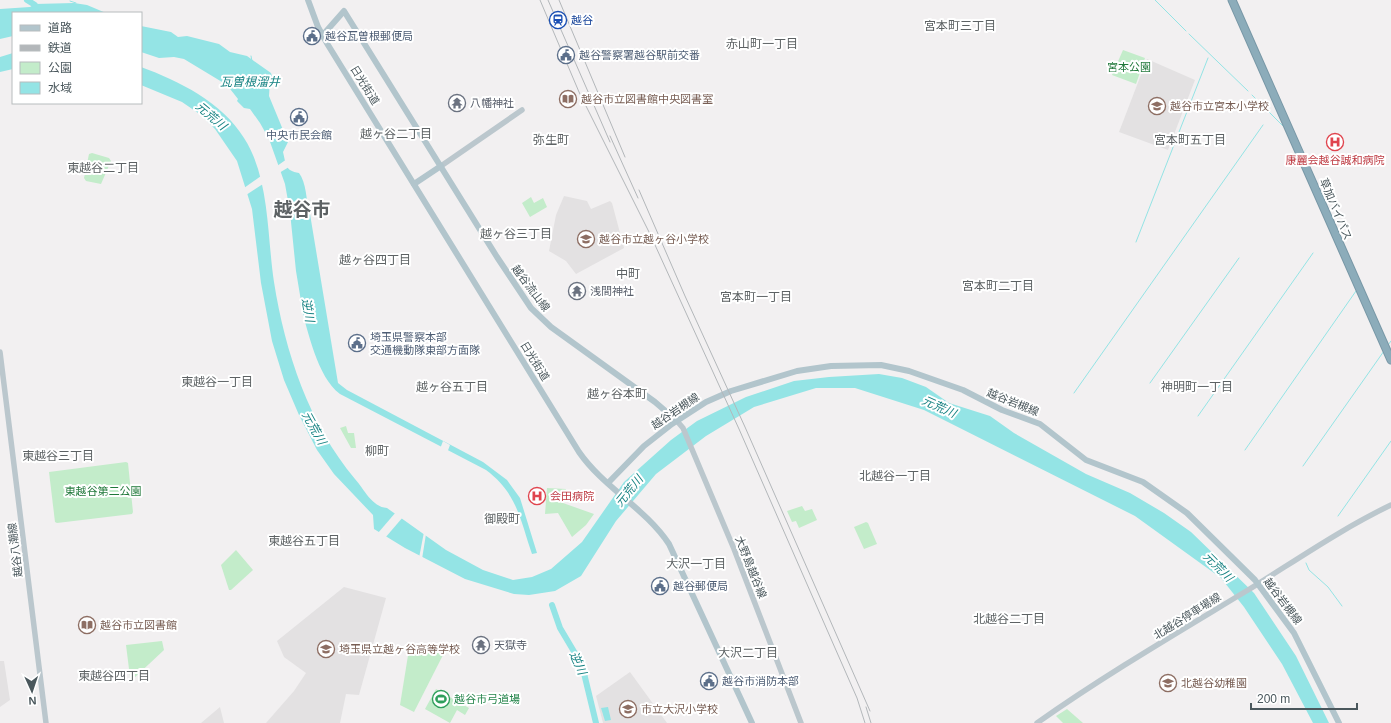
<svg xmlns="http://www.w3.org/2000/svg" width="1391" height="723" viewBox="0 0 1391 723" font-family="Helvetica,'Noto Sans JP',sans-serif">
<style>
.education{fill:#e3e1e2}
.green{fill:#c3ecca}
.water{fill:#94e4e5}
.pier{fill:#f2f0f1}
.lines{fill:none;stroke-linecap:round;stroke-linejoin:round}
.stream{stroke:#94e4e5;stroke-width:1}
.river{stroke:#94e4e5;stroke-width:6}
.highway-casing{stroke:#7897a6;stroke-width:9}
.secondary{stroke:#bbc7cd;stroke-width:5.5}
.primary{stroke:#b2c5cc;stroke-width:6}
.highway{stroke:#8cacba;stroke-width:7}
.rail{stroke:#b3b7ba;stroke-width:1}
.labels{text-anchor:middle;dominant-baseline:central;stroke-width:4;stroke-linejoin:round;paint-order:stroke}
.transit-label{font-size:11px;fill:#164399;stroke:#fff;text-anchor:start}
.service-label{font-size:11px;fill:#4e5e75;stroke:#fff;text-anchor:start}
.park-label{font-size:11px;fill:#20783a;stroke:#fff}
.street-label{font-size:11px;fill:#4a575c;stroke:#fff}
.education-label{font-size:11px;fill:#785e54;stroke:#fff;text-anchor:start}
.worship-label{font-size:11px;fill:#5b616d;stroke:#fff;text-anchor:start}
.health-label{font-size:11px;fill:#be3a42;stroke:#fff}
.leisure-label{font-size:11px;fill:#27864d;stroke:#fff;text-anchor:start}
.neighbourhood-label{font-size:12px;fill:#5d6264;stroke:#fff}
.water-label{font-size:12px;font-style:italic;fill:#178383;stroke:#fff}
.town-label{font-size:19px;font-weight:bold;fill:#5d6264;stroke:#fff}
</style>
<rect width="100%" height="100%" fill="#f2f0f1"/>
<g class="education">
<polygon points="1147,59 1195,80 1168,150 1119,132"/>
<polygon points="564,196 587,201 591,209 610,201 612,203 624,248 576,274 566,261 549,251 556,215"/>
<polygon points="344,587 386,598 359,695 346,694 340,723 266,723 294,691 306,673 284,657 277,641"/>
<polygon points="0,661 4,661 10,700 0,707"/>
<polygon points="630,672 667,723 603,723 596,696"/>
<polygon points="220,707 224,723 201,723"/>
</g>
<g class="green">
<polygon points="1123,50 1145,58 1136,84 1112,75"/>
<polygon points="92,153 109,158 111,161 101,184 86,181 84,178 89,154"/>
<polygon points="531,197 534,203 543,198 547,207 530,217 522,203"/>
<polygon points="346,426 348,433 354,433 356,448 351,448 340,428"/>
<polygon points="126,462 128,463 133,512 132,514 57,523 55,522 49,472"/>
<polygon points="547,488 566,489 563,503 594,514 586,525 572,537 558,513 545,514"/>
<polygon points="802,506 805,511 812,509 817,520 799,528 796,521 792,522 787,511"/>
<polygon points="866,522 868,523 877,544 864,549 854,527"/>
<polygon points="236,550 253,570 231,590 229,590 221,565"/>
<polygon points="162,641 164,650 133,679 130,677 126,645"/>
<polygon points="410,643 443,655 414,712 400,705"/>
<polygon points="436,689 469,708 465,715 457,710 450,723 425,709"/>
<polygon points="1067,709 1083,723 1063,723 1056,716"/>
</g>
<g class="water">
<polygon points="74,3 87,5 106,13 13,13 13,36 0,39 0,9 30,7 35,4"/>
<path d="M141 26 171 32 178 37 187 36 219 44 230 52 247 56 271 73 273 80H270L269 96 288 142 283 152C286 164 285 171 299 173 306 182 307 200 308 212L310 214 338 383 347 390 483 462 507 480 520 498 537 553 532 554C520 519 517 493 486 470L340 394C317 377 308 330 300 304L301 301 296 271 290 212 285 184 269 139 260 123 250 109 244 108 237 101 238 99 227 85 184 59 174 57 159 58 141 52Z"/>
<polygon points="13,53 13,69 0,72 0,57"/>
<path d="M141 67C179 81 222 102 244 138 270 178 267 237 274 282 285 352 309 424 355 479 364 489 372 507 387 508L446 550 483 570 513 580 532 577 551 569 582 542 624 482 671 440 697 421 746 397 794 381 829 377 879 374 902 378 926 387 949 403 990 416 1014 433 1086 474 1130 493 1164 513 1191 532 1254 593 1296 656 1329 723H1313L1282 664 1244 607 1221 578 1135 516 924 410 855 388H816L754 407 706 436 656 474 616 521 581 576 555 591 529 595 514 594 465 579 405 548 374 529 373 515 334 474 317 450 299 415 284 380 272 341 261 283 252 209 237 161 215 129 201 115 182 102 141 85Z"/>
<polygon points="608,707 611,720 605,721 601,708"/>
</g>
<g class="pier">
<polygon points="287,159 289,167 279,173 277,166"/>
<polygon points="261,176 263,184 246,195 244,188"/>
<polygon points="443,441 450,445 447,453 440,449"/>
<polygon points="396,512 403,517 385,538 378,533"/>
<polygon points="424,532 426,534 422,559 419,558"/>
</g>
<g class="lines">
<g class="stream">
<polyline points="1155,0 1186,31"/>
<polyline points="70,1 76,3"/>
<polyline points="1189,34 1248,91"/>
<polyline points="251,56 252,61"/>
<polyline points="1252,95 1283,126"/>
<polyline points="1136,242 1208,58"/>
<polyline points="1388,345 1391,341"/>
<polyline points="1150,383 1239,258"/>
<polyline points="1074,393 1263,125"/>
<polyline points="1198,416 1313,253"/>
<polyline points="1245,450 1356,291"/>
<polyline points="1303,466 1384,351"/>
<polyline points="1338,516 1391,441"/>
<polyline points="1306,563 1309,570 1328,587 1342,606"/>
</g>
<g class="river">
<polyline points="27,0 35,5 36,13"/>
<polyline points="552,605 560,628 582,665 596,723"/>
</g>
<g class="highway-casing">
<polyline id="highway" points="1232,0 1391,360"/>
</g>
<g class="secondary">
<polyline points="441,166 522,110"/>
<polyline points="0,352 46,723"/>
<polyline points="677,421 683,428 734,549 801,723"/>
<path d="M1037 723C1105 675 1177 633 1248 590 1295 561 1341 529 1391 505"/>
</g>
<g class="primary">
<path d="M308 0 318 27 328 45 579 452C604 488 645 508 669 544L752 723"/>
<polyline points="322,36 344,11 497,257 531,308 551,327 655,402 677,421"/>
<polyline points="414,184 441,166"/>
<polyline points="608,483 644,446 672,424 706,402 731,391 797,371 831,366 881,365 909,371 963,390 1002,410 1040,424 1086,460 1143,482 1187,513 1255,580 1294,633 1339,723"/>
</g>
<use href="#highway" class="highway"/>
<g class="rail">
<polyline points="540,0 579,92 650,234 739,429 835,648 857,698 865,723"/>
<polyline points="548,0 610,142"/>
<polyline points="559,0 625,157"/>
<polyline points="610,136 638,198"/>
<polyline points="639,190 685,296 745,427 870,711"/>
<polyline points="866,707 871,723"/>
</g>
</g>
<defs>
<g id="station-ring" transform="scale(0.9)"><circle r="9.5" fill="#fff" stroke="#1a4fb4" stroke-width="1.5"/><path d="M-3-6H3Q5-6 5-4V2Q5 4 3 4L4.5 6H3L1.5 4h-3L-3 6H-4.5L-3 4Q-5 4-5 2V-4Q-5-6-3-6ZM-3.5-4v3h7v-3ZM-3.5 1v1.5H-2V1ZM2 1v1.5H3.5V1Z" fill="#1a4fb4"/></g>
<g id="civic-ring" transform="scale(0.9)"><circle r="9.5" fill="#fff" stroke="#5c6f8a" stroke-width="1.5"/><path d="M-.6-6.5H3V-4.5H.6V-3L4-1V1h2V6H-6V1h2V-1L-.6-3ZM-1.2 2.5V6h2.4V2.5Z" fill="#5c6f8a"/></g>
<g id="library-ring" transform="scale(0.9)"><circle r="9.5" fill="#fff" stroke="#8d6e63" stroke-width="1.5"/><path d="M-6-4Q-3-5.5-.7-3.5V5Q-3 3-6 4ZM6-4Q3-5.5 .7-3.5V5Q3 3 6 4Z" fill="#8d6e63"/></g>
<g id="temple-ring" transform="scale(0.9)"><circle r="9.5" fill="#fff" stroke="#6b7280" stroke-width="1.5"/><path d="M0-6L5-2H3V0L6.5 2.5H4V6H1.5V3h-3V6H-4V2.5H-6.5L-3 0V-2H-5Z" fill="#6b7280"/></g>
<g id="school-ring" transform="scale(0.9)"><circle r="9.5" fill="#fff" stroke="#8d6e63" stroke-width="1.5"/><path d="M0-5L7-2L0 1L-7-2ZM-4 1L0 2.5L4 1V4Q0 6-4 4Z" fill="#8d6e63"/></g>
<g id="hospital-ring" transform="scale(0.9)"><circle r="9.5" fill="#fff" stroke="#e0444e" stroke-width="1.5"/><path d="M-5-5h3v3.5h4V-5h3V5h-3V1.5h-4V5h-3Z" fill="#e0444e"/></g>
<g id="stadium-ring" transform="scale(0.9)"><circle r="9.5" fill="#fff" stroke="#2e9e5b" stroke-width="1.5"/><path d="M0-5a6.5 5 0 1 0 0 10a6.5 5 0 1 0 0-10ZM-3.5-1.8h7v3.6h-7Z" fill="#2e9e5b"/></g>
</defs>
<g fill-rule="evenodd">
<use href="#station-ring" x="558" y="20"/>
<use href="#civic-ring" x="312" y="36"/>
<use href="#civic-ring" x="566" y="55"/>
<use href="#library-ring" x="568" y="99"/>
<use href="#temple-ring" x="457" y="103"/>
<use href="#school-ring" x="1157" y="106"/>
<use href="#civic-ring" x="299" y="117"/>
<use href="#hospital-ring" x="1335" y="142"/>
<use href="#school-ring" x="586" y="239"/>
<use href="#temple-ring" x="577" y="291"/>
<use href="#civic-ring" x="357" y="343"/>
<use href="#hospital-ring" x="537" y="496"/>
<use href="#civic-ring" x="660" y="586"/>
<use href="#library-ring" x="87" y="625"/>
<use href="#temple-ring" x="481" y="645"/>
<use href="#school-ring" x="326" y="649"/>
<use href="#civic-ring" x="709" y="681"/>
<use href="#school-ring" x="1168" y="683"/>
<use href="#stadium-ring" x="441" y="699"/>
<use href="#school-ring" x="628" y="709"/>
</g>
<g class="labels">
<g class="transit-label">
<text x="571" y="20">越谷</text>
</g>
<g class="service-label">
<text x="325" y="36">越谷瓦曽根郵便局</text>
<text x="579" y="55">越谷警察署越谷駅前交番</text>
<text x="299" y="135" text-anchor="middle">中央市民会館</text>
<text x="370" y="337">埼玉県警察本部<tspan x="370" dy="13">交通機動隊東部方面隊</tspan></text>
<text x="673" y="586">越谷郵便局</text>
<text x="722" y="681">越谷市消防本部</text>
</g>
<g class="park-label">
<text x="1129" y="67">宮本公園</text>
<text x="103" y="491">東越谷第二公園</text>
</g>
<g class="street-label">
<text transform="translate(365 85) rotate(58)">日光街道</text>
<text transform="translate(1336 209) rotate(67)">草加バイパス</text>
<text transform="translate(531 288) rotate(53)">越谷流山線</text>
<text transform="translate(535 361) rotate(58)">日光街道</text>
<text transform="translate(1013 402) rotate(22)">越谷岩槻線</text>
<text transform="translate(675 411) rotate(-34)">越谷岩槻線</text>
<text transform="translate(15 550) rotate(-97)">越谷八潮線</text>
<text transform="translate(751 567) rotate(68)">大野島越谷線</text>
<text transform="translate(1283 601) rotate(53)">越谷岩槻線</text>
<text transform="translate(1187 616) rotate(-32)">北越谷停車場線</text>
</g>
<g class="education-label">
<text x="581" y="99">越谷市立図書館中央図書室</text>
<text x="1170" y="106">越谷市立宮本小学校</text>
<text x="599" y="239">越谷市立越ヶ谷小学校</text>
<text x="100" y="625">越谷市立図書館</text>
<text x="339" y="649">埼玉県立越ヶ谷高等学校</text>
<text x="1181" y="683">北越谷幼稚園</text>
<text x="641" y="709">市立大沢小学校</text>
</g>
<g class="worship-label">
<text x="470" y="103">八幡神社</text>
<text x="590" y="291">浅間神社</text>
<text x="494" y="645">天獄寺</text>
</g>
<g class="health-label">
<text x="1335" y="160">康麗会越谷誠和病院</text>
<text x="550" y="496" text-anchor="start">会田病院</text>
</g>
<g class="leisure-label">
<text x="454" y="699">越谷市弓道場</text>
</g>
<g class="neighbourhood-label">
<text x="960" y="26">宮本町三丁目</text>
<text x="762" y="44">赤山町一丁目</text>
<text x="396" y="134">越ヶ谷二丁目</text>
<text x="551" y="140">弥生町</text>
<text x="1190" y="140">宮本町五丁目</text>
<text x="103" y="168">東越谷二丁目</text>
<text x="516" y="234">越ヶ谷三丁目</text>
<text x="375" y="260">越ヶ谷四丁目</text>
<text x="628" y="274">中町</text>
<text x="998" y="286">宮本町二丁目</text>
<text x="756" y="297">宮本町一丁目</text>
<text x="217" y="382">東越谷一丁目</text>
<text x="452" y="387">越ヶ谷五丁目</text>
<text x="1197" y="387">神明町一丁目</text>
<text x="617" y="394">越ヶ谷本町</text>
<text x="377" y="451">柳町</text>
<text x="58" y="456">東越谷三丁目</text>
<text x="895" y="476">北越谷一丁目</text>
<text x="502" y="519">御殿町</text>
<text x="304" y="541">東越谷五丁目</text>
<text x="696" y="564">大沢一丁目</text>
<text x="1009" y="619">北越谷二丁目</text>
<text x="748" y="653">大沢二丁目</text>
<text x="114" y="676">東越谷四丁目</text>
</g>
<g class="water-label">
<text x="250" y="82">瓦曽根溜井</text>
<text transform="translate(211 116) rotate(40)">元荒川</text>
<text transform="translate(308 310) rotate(80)">逆川</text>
<text transform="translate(939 407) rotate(24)">元荒川</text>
<text transform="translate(314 428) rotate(61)">元荒川</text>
<text transform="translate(629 491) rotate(-51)">元荒川</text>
<text transform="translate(1218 567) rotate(45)">元荒川</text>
<text transform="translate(578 663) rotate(66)">逆川</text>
</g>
<g class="town-label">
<text x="302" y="209">越谷市</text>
</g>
</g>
<rect x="12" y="12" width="130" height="92" fill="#ffffff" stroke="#b7bcbe"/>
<rect x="20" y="25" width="20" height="6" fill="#b2c5cc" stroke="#b7bcbe"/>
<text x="48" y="32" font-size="12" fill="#4a575c">道路</text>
<rect x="20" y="45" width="20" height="6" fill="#b3b7ba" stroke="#b7bcbe"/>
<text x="48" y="52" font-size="12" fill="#4a575c">鉄道</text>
<rect x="20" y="62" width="20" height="12" fill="#c3ecca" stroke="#b7bcbe"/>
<text x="48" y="72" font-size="12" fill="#4a575c">公園</text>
<rect x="20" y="82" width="20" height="12" fill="#94e4e5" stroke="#b7bcbe"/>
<text x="48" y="92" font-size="12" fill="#4a575c">水域</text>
<g transform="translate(32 691) rotate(177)" stroke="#ffffff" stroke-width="3" paint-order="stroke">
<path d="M0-3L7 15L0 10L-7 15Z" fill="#4a575c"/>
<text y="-6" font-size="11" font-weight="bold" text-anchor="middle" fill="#4a575c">N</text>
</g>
<path d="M1251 703v6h106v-6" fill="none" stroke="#4a575c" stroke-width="2"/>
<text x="1257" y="703" font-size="12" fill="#4a575c" stroke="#ffffff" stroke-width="3" paint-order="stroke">200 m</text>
</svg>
